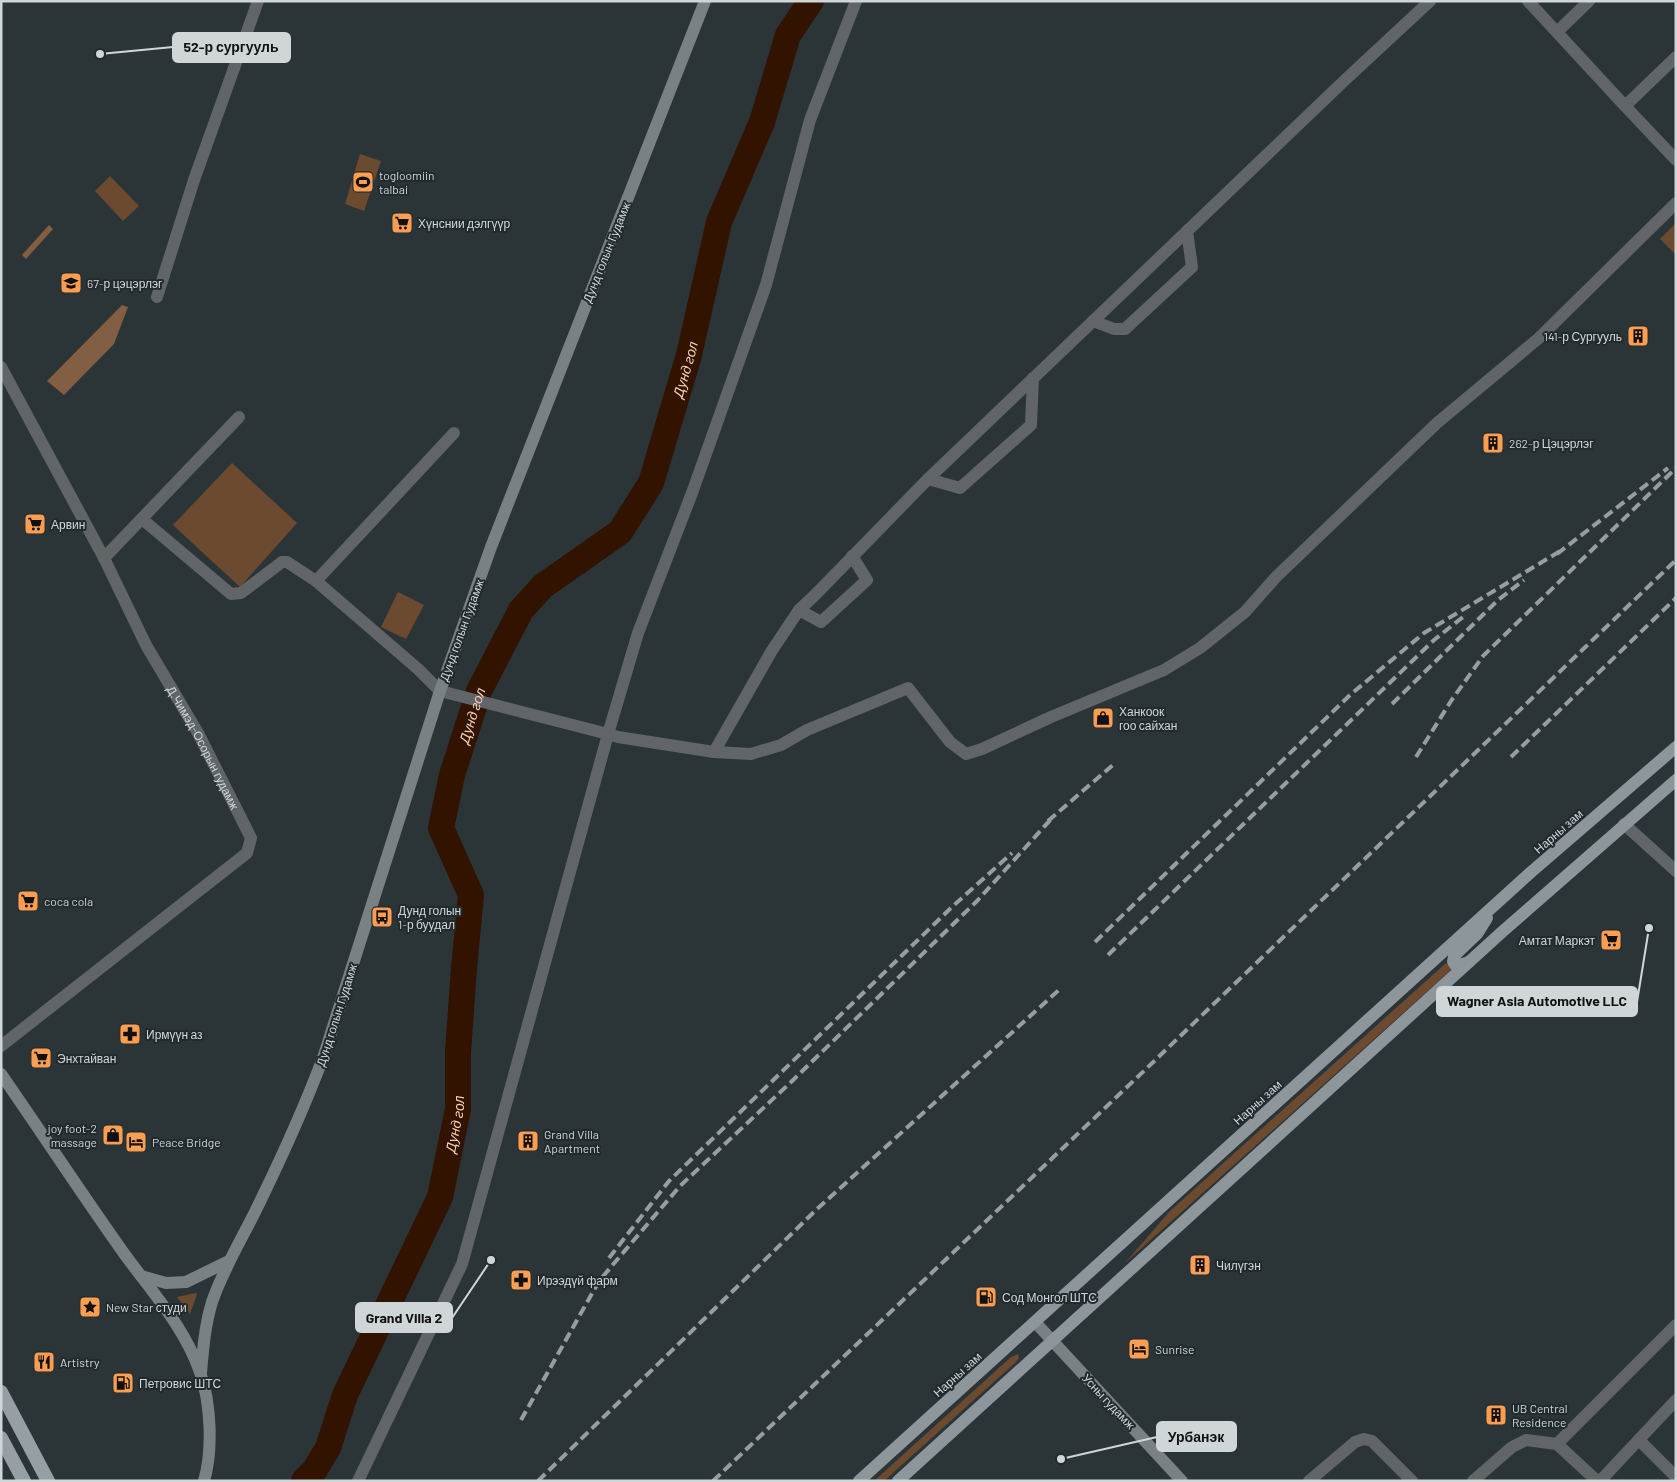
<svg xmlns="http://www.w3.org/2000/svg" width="1677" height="1482" viewBox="0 0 1677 1482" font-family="Barlow,sans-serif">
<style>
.green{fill:#6c4a30}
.forest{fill:#825e43}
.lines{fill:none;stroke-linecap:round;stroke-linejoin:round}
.river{stroke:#311300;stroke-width:26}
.minor{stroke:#616567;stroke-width:12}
.tertiary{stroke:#616567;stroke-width:12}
.secondary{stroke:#7a8184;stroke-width:12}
.primary{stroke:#8d969a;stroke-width:12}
.trunk{stroke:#96a0a4;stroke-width:14}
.rail{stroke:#979ea1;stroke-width:4;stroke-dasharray:10 5;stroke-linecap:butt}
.labels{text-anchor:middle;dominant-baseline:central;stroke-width:4;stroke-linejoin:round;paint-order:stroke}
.poi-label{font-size:12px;fill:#d0d6d8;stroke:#212b2e;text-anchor:start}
.street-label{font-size:12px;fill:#d0d6d8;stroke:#212b2e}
.water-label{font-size:14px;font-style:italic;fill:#f7d2b7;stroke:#212b2e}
.leader{fill:none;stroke:#d0d6d8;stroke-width:2}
.callout-dot{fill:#d0d6d8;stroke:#212b2e;stroke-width:2}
.callout{fill:#d0d6d8;stroke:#d0d6d8;stroke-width:2}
.callout-label{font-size:14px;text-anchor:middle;font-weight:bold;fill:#111}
</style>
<rect width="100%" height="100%" fill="#2b3538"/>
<g class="green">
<polygon points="360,154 381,161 364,211 345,204"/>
<polygon points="110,176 139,206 123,221 95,191"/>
<polygon points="1676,223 1676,255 1660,239"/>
<polygon points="232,463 297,523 240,587 173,525"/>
<polygon points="398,592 424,605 406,639 381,627"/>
<polygon points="1446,963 1452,969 1125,1263 1170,1211"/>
<polygon points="196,1293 197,1294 190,1314 177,1297"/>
<polygon points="1018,1354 1019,1358 1016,1362 884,1481 874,1481 1011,1357"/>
</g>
<g class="forest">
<polygon points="49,225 53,229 26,259 22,255"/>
<polygon points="122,305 128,307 114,344 64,395 47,381"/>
</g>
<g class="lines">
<path class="river" id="s1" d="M304 1481 314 1471 328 1448 345 1395 440 1197 458 1109V1052L464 968 471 895 441 828 452 775 479 691 521 610 543 586 620 532 651 483 689 355 719 222 762 122 788 35 811 1"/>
<g class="minor">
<polyline points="1528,1 1625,106 1676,57"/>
<polyline points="1557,32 1589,1"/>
<polyline points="1625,106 1676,160"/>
<polyline points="157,297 194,180 258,1"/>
<polyline points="1093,321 1114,329 1125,329 1192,267 1187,231"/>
<path id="s2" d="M1 367 104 558 146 645 198 733 251 838 247 853 1 1046"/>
<polyline points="928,479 960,488 1031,425 1033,378"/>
<polyline points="142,519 231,594 241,593 282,562 287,562 316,581 418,669 440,691"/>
<polyline points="104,558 239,417"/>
<polyline points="316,581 454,433"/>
<polyline points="799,610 821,622 867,580 852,556"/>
<polyline points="608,734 618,737 714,752 751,754 781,745 807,730 908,688 950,742 966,754 982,749 1051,717 1164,670 1200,648 1245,612 1276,577 1437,423 1539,338 1676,203"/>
<polyline points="714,752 771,652 799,610 815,595 928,479 1345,80 1430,1"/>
<polyline points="1624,824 1676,871"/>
<polyline points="1639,1440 1676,1477"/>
<polyline points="1309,1481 1355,1442 1364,1439 1372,1441 1412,1481"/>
<polyline points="1473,1481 1512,1447 1526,1440 1557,1444"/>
<polyline points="1597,1481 1557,1444 1676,1325"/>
<polyline points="1600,1481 1676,1400"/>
</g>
<g class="tertiary">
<polyline points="440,691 608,734"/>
<polyline points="358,1481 462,1264 608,734 638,633 692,493 766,285 810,120 856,1"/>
</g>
<g class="secondary">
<path d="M1 1074C42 1133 81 1193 123 1252 151 1291 184 1326 200 1372 211 1403 213 1450 204 1481"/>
<polyline points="141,1276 166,1283 186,1282 229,1261"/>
<polyline points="1035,1322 1182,1481"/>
<path d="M201 1373C203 1349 205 1325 212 1302 223 1270 240 1242 255 1212 280 1161 304 1109 324 1055L440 691 491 547 705 1"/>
</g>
<g class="primary">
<polyline points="1469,962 1456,966 1453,962 1454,956 1477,934 1487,918"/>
<polyline points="859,1481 1530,873 1676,747"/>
<polyline points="898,1481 1502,932 1676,780"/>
</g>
<g class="trunk">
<polyline points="1,1392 48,1481"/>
<polyline points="1,1438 24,1481"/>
</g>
<g class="rail">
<polyline points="1557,554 1668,468"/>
<polyline points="1392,704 1498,600 1524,580"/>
<polyline points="1416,757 1451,701 1483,656 1676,468"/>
<polyline points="1511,757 1676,598"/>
<polyline points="1048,821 1114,764"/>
<polyline points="1095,942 1350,695 1424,633 1562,550"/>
<polyline points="1108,955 1434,640 1463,617"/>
<polyline points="609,1258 669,1181 953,906 1012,853"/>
<polyline points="521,1420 599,1281 680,1186 790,1083 978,900 1052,818"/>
<polyline points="538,1481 816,1210 1060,989"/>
<polyline points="713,1481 1147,1068 1676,560"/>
</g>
</g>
<defs>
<g id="stadium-square" transform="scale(1.125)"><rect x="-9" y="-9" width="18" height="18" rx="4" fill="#fb9e51" stroke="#212b2e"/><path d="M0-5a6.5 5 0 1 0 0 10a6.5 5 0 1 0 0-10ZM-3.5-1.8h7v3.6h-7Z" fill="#111"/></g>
<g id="supermarket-square" transform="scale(1.125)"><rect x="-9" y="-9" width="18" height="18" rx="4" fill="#fb9e51" stroke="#212b2e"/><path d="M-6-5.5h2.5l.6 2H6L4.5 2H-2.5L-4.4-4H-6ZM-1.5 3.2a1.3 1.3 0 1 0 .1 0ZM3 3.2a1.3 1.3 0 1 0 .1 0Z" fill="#111"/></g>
<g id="school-square" transform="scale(1.125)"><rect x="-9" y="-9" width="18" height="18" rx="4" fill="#fb9e51" stroke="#212b2e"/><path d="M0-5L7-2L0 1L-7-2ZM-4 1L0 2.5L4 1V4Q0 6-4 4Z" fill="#111"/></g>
<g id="building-square" transform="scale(1.125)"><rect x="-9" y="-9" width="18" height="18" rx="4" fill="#fb9e51" stroke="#212b2e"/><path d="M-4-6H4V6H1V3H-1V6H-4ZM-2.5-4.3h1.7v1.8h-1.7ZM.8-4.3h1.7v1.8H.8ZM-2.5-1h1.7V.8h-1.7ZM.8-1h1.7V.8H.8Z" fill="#111"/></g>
<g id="shop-square" transform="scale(1.125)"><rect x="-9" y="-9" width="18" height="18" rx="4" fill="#fb9e51" stroke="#212b2e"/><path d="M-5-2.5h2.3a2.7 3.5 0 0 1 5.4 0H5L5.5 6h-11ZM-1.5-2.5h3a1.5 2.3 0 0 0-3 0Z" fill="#111"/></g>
<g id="bus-square" transform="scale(1.125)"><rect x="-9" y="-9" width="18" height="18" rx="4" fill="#fb9e51" stroke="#212b2e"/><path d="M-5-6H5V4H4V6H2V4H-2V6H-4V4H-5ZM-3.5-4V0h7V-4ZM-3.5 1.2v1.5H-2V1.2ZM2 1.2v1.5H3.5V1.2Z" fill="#111"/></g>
<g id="pharmacy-square" transform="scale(1.125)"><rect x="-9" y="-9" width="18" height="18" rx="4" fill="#fb9e51" stroke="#212b2e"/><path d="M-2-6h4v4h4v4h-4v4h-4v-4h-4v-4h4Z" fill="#111"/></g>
<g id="hotel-square" transform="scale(1.125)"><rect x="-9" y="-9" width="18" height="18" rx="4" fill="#fb9e51" stroke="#212b2e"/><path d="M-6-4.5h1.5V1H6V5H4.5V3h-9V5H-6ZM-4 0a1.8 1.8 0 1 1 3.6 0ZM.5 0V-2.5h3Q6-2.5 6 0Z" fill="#111"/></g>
<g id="fuel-square" transform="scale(1.125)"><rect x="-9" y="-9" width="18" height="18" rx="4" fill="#fb9e51" stroke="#212b2e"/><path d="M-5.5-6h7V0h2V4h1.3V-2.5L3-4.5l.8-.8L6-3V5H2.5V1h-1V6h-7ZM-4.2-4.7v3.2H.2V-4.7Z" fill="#111"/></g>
<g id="sight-square" transform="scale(1.125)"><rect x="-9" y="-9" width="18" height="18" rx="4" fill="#fb9e51" stroke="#212b2e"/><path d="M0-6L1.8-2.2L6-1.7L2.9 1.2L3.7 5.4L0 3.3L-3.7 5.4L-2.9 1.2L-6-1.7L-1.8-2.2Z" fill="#111"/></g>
<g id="restaurant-square" transform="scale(1.125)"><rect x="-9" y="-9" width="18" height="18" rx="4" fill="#fb9e51" stroke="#212b2e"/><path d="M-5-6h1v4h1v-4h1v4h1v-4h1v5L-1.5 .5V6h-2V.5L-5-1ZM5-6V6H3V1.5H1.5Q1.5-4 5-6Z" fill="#111"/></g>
</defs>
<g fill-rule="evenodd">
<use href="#stadium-square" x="363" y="182"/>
<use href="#supermarket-square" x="402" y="223"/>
<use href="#school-square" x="71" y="283"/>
<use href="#building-square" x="1638" y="336"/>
<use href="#building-square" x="1493" y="443"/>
<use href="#supermarket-square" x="35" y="524"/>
<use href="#shop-square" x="1103" y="718"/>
<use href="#supermarket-square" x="28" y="901"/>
<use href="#bus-square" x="382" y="917"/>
<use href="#supermarket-square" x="1611" y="940"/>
<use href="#pharmacy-square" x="130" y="1034"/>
<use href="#supermarket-square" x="41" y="1058"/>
<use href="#shop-square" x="113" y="1135"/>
<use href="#building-square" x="528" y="1141"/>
<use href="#hotel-square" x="136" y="1142"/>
<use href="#building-square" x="1200" y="1265"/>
<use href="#pharmacy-square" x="521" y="1280"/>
<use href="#fuel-square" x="986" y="1297"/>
<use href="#sight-square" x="90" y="1307"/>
<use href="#hotel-square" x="1139" y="1349"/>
<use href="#restaurant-square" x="44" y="1362"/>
<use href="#fuel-square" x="123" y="1383"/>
<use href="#building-square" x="1496" y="1415"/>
</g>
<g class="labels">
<g class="poi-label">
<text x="379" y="175">togloomiin<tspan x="379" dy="14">talbai</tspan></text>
<text x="418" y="223">Хүнснии дэлгүүр</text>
<text x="87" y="283">67-р цэцэрлэг</text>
<text x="1622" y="336" text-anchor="end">141-р Сургууль</text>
<text x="1509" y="443">262-р Цэцэрлэг</text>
<text x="51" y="524">Арвин</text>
<text x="1119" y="711">Ханкоок<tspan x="1119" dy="14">гоо сайхан</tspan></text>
<text x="44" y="901">coca cola</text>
<text x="398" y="910">Дунд голын<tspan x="398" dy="14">1-р буудал</tspan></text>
<text x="1595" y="940" text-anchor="end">Амтат Маркэт</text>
<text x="146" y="1034">Ирмүүн аз</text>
<text x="57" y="1058">Энхтайван</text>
<text x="97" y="1128" text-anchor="end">joy foot-2<tspan x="97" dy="14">massage</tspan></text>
<text x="544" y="1134">Grand Villa<tspan x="544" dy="14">Apartment</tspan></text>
<text x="152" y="1142">Peace Bridge</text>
<text x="1216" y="1265">Чилүгэн</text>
<text x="537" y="1280">Ирээдүй фарм</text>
<text x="1002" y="1297">Сод Монгол ШТС</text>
<text x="106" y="1307">New Star студи</text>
<text x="1155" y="1349">Sunrise</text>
<text x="60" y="1362">Artistry</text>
<text x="139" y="1383">Петровис ШТС</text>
<text x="1512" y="1408">UB Central<tspan x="1512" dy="14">Residence</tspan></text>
</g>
<g class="street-label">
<text transform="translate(606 252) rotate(-68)">Дунд голын Гудамж</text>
<text transform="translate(461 630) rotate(-70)">Дунд голын Гудамж</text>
<text stroke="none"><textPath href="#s2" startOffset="431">Д.Чимэд-Осорын гудамж</textPath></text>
<text transform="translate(1558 831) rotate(-41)">Нарны зам</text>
<text transform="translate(336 1015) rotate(-72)">Дунд голын Гудамж</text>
<text transform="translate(1257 1102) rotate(-42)">Нарны зам</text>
<text transform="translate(957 1374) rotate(-42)">Нарны зам</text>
<text transform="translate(1109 1401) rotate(47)">Усны гудамж</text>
</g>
<g class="water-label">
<text stroke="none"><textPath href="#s1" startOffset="1231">Дунд гол</textPath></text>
<text stroke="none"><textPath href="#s1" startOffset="811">Дунд гол</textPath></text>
<text stroke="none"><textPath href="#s1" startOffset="391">Дунд гол</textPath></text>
</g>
</g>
<path class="leader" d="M100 54L173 47M1649 928L1637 1002M491 1260L452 1318M1061 1459L1157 1437"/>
<g class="callout-dot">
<circle cx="100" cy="54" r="5"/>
<circle cx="1649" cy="928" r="5"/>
<circle cx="491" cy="1260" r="5"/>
<circle cx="1061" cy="1459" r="5"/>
</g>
<g class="callout">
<rect x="173" y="33" width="117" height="29" rx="5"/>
<rect x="1437" y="987" width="200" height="29" rx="5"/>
<rect x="356" y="1303" width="96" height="29" rx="5"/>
<rect x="1157" y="1422" width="79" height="29" rx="5"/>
</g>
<g class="callout-label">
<text x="231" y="52">52-р сургууль</text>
<text x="1537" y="1006">Wagner Asia Automotive LLC</text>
<text x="404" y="1323">Grand Villa 2</text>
<text x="1196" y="1442">Урбанэк</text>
</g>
<rect width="1677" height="1482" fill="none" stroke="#d0d6d8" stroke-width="5"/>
</svg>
